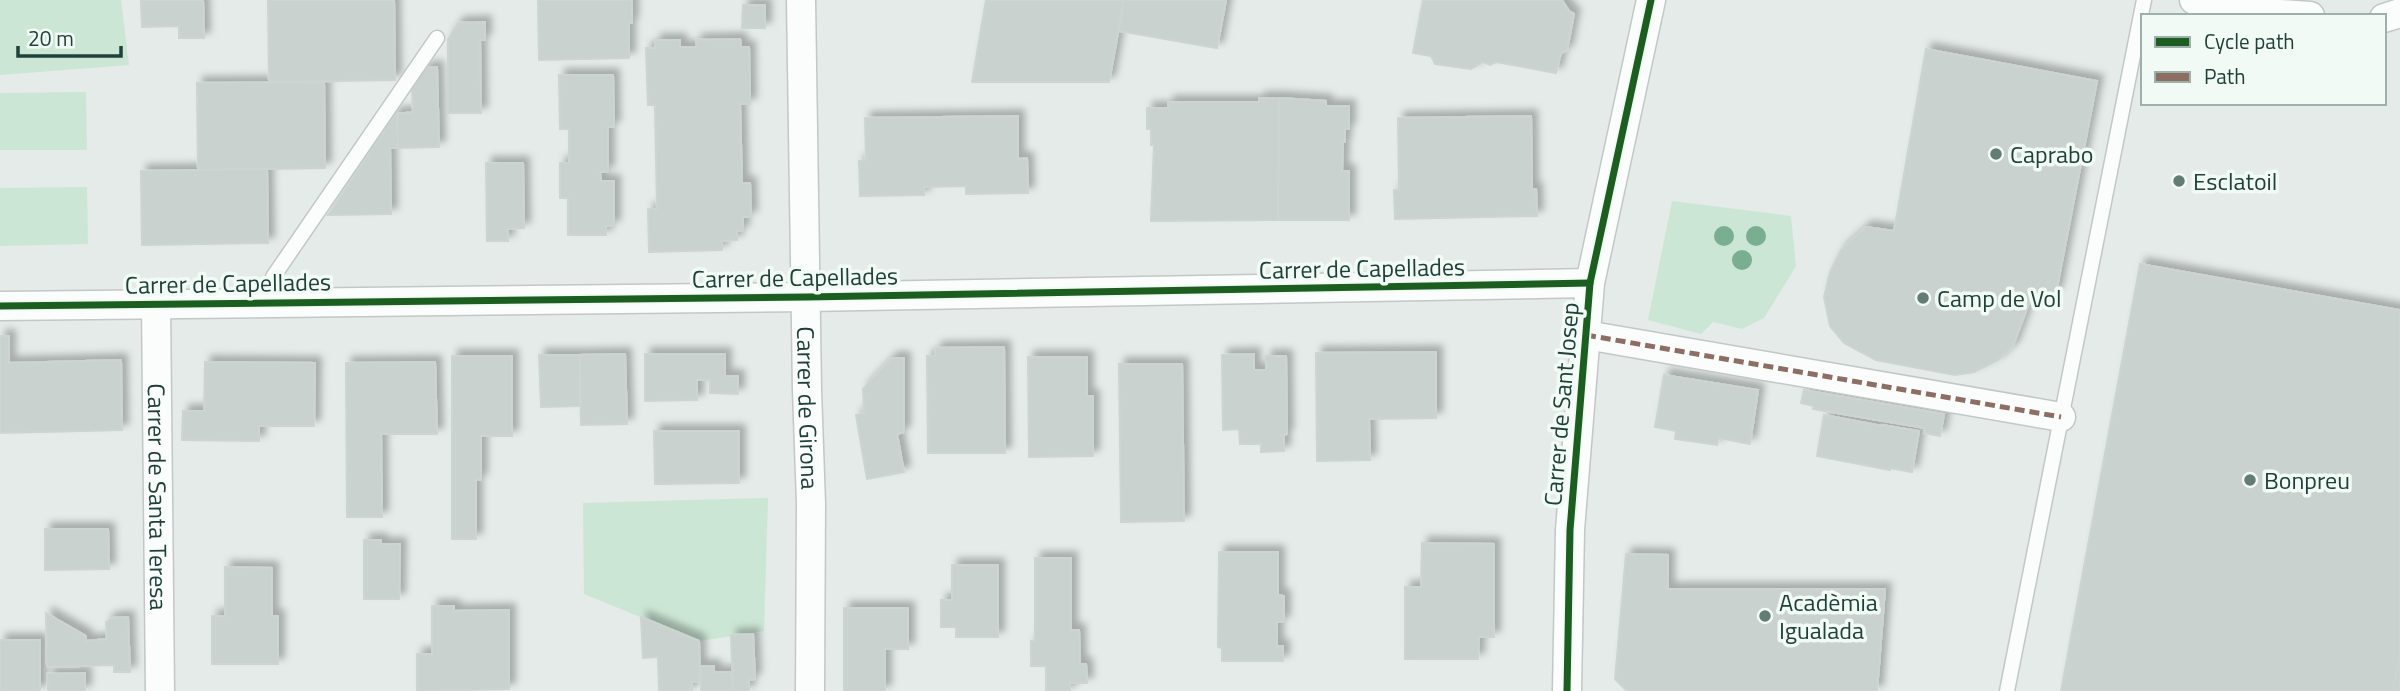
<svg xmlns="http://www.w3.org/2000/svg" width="2400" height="691" viewBox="0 0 2400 691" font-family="'Titillium Web',sans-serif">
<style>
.green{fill:#cce6d5}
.building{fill:#cad2cf;stroke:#cdd4d1;stroke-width:2;filter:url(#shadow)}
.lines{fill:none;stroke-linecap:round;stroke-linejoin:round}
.service-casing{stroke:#c1c8c5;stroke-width:17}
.minor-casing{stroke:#c1c8c5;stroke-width:31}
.service{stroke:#fbfcfc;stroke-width:14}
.minor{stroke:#fbfcfc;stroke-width:28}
.quiet{stroke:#8d6e63;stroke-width:5;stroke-dasharray:10 5;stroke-linecap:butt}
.cycleway-casing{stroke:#f2faf6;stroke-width:11}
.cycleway{stroke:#1b5e20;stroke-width:7}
.tree{fill:#7aae91}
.poi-dot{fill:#647c76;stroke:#f2faf6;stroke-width:2.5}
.labels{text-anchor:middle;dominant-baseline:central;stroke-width:7;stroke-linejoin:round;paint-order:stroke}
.poi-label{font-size:24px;fill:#1f4139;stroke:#f2faf6;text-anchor:start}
.street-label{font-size:24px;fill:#1f4139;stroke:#f2faf6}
</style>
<defs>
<filter id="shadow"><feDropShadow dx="6" dy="-6" stdDeviation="3.5" flood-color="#0004"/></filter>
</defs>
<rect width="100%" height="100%" fill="#e4ebe8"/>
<g class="green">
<polygon points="0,0 121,0 129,65 0,75"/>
<polygon points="86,92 87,150 0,150 0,93"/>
<polygon points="87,187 88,244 0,246 0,188"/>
<polygon points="1672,201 1791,216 1796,266 1764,318 1742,329 1713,322 1701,334 1648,320"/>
<polygon points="768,498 764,631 699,641 584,594 583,503"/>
</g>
<g class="building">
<polygon points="141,0 203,0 204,38 179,38 179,26 142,27"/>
<polygon points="268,0 394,0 395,80 269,82"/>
<polygon points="538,0 632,0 632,23 629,23 629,58 539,60"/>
<polygon points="986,0 1124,0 1109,82 972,82"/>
<polygon points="1124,0 1226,0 1217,48 1119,31"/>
<polygon points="1423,0 1562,0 1569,11 1574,14 1567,50 1561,53 1556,73 1496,62 1490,65 1483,62 1471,69 1435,64 1431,56 1413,53"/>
<polygon points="743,5 765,5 765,28 742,28"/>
<polygon points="485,22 485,40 480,40 481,113 448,113 448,39 458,23"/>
<polygon points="740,39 741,47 749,47 750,104 740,104 742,183 750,183 751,217 743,217 743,231 737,231 737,240 722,241 722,250 649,252 648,209 657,209 655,105 648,105 646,48 655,48 655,40 680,40 680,47 697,47 696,40"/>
<polygon points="1926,49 2097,81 2056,293 2032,295 2013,346 1998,360 1974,372 1955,375 1876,360 1844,343 1830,326 1824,297 1830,272 1841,250 1866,227 1894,231"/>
<polygon points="437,67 439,147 398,148 398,114 413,112 412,87 426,68"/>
<polygon points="559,75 613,75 614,127 608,127 608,172 600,172 601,181 614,181 614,226 606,226 606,235 568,235 568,198 560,198 560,163 569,163 569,129 560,129"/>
<polygon points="324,82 325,168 198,170 197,83"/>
<polygon points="1259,98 1279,98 1278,220 1151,221 1154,145 1151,145 1151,129 1147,129 1147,108 1168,108 1168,102 1259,102"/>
<polygon points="1279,98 1326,101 1326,106 1349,106 1349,129 1345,129 1345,142 1343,142 1342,171 1349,171 1349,220 1278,220"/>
<polygon points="397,112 398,148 390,148 391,214 328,215"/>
<polygon points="1018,116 1018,159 1027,158 1028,193 966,194 966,186 924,187 924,195 860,196 859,161 866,160 865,118"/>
<polygon points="1531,116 1532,189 1536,189 1537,216 1395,219 1394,190 1399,190 1398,118"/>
<polygon points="486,163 523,163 524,228 507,229 508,241 487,241"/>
<polygon points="267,169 268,243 142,245 141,171"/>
<polygon points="2140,264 2400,310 2400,650 2393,691 2061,691"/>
<polygon points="0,336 9,336 9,363 121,360 122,430 0,433"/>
<polygon points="1004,347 1005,453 928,453 927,356 935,356 936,348"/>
<polygon points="1436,352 1436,418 1369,419 1370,460 1317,461 1316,353"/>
<polygon points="625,354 627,424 581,425 580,355"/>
<polygon points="645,354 725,354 725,376 738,376 738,394 710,393 710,380 697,380 697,400 645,401"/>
<polygon points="1254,354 1254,370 1266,370 1266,356 1286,356 1287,434 1284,435 1284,451 1261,452 1261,444 1240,444 1239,429 1223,430 1222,355"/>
<polygon points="539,355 580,355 580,406 541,407"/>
<polygon points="452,356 512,356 512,436 481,436 481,480 476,479 476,539 452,539"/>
<polygon points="1028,357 1087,357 1087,396 1093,396 1093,456 1029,457"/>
<polygon points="892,358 904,358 904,432 897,434 904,472 867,479 856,415 864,413 863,389"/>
<polygon points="205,362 315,363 314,426 259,426 259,441 182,440 183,411 204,411"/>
<polygon points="435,362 437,434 381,434 382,517 347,517 346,363"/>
<polygon points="1119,364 1182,364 1184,521 1121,522"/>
<polygon points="1664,375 1758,390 1750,444 1719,438 1717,445 1675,439 1676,431 1655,427"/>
<polygon points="1804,390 1944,414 1940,436 1924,433 1925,428 1813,409 1814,406 1801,403"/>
<polygon points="1824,415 1882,426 1882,425 1919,431 1912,472 1890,468 1890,470 1817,456"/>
<polygon points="654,431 739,431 739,483 655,484"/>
<polygon points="45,529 108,529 109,569 45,570"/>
<polygon points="364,540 381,540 381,544 400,544 399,599 364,599"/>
<polygon points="1422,543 1494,544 1494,637 1479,637 1478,659 1405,659 1405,587 1421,587"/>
<polygon points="1219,552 1278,552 1278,595 1284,596 1284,622 1277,622 1277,646 1283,646 1283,661 1222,661 1222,648 1218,647"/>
<polygon points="1626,554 1668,555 1668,589 1885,589 1877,691 1627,691 1615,679"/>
<polygon points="1035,558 1071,558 1071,630 1079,630 1080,664 1086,664 1087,683 1070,683 1070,691 1046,691 1046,666 1031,666 1031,641 1035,641"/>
<polygon points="952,565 998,565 998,637 956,637 956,627 941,627 941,600 952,600"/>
<polygon points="225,567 272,568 272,616 278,616 278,664 212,664 212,616 225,616"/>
<polygon points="432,606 454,606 454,611 509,610 509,689 417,691 417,654 432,654"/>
<polygon points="844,608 908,608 908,649 885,649 885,691 844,691"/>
<polygon points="46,613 86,636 86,641 107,639 106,622 112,618 128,617 130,672 114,672 114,665 47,667"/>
<polygon points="641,617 699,641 700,682 692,682 692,691 659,691 658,657 643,658"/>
<polygon points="753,634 755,679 749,680 749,691 733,691 731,635"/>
<rect x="0" y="640" width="40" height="51"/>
<polygon points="2400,650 2400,691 2393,691"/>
<polygon points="700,666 714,666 714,672 732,672 733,691 701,691"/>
<polygon points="85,673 85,691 48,691 47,674"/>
</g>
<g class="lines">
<g class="service-casing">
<g id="service">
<polyline points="273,302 273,277 437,38"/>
<polyline points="2007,691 2144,0"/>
</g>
</g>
<g class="minor-casing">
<g id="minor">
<path id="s1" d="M801 0 807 390 811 504 810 691"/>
<polyline points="2194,0 2265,13 2310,16"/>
<polyline points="2384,18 2400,13"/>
<path id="s2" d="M156 303 160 691"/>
<polyline points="0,306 807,297 1590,283"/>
<polyline points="1586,335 2061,417"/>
<polyline points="1567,691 1570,530 1590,283 1651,0"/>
</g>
</g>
<use href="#service" class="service"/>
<use href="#minor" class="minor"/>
<polyline class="quiet" points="1586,335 2061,417"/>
<g class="cycleway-casing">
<g id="cycleway">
<polyline points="0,306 807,297 1590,283"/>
<polyline points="1567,691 1570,530 1590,283 1651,0"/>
</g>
</g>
<use href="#cycleway" class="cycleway"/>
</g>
<g class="tree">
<circle cx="1724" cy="236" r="10"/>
<circle cx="1756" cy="236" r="10"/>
<circle cx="1742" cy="260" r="10"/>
</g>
<g class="poi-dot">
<circle cx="1996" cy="154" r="7"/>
<circle cx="2179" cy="181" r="7"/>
<circle cx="1923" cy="298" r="7"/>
<circle cx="2250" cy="480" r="7"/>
<circle cx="1765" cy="616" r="7"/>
</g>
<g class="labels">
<g class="poi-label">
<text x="2010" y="154">Caprabo</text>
<text x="2193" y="181">Esclatoil</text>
<text x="1937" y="298">Camp de Vol</text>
<text x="2264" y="480">Bonpreu</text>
<text x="1779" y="602">Acadèmia<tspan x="1779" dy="28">Igualada</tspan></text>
</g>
<g class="street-label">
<text transform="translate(1362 268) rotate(-1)">Carrer de Capellades</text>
<text transform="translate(795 277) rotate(-1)">Carrer de Capellades</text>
<text transform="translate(228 283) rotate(-1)">Carrer de Capellades</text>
<text transform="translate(1561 404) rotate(-85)">Carrer de Sant Josep</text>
<text stroke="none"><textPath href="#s1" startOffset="408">Carrer de Girona</textPath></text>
<text stroke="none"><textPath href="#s2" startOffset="194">Carrer de Santa Teresa</textPath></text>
</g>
</g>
<rect x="2141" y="14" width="245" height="91" fill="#f2faf6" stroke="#9eb0aa" stroke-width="2"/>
<rect x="2155" y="37" width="35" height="10" fill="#1b5e20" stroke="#9eb0aa" stroke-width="2"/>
<text x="2204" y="49" font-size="21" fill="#1f4139">Cycle path</text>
<rect x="2155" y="72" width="35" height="10" fill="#8d6e63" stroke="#9eb0aa" stroke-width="2"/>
<text x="2204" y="84" font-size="21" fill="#1f4139">Path</text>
<path d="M18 46v10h103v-10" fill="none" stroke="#1f4139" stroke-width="3.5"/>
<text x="28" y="46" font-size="21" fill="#1f4139" stroke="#f2faf6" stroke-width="5" paint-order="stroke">20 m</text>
</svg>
